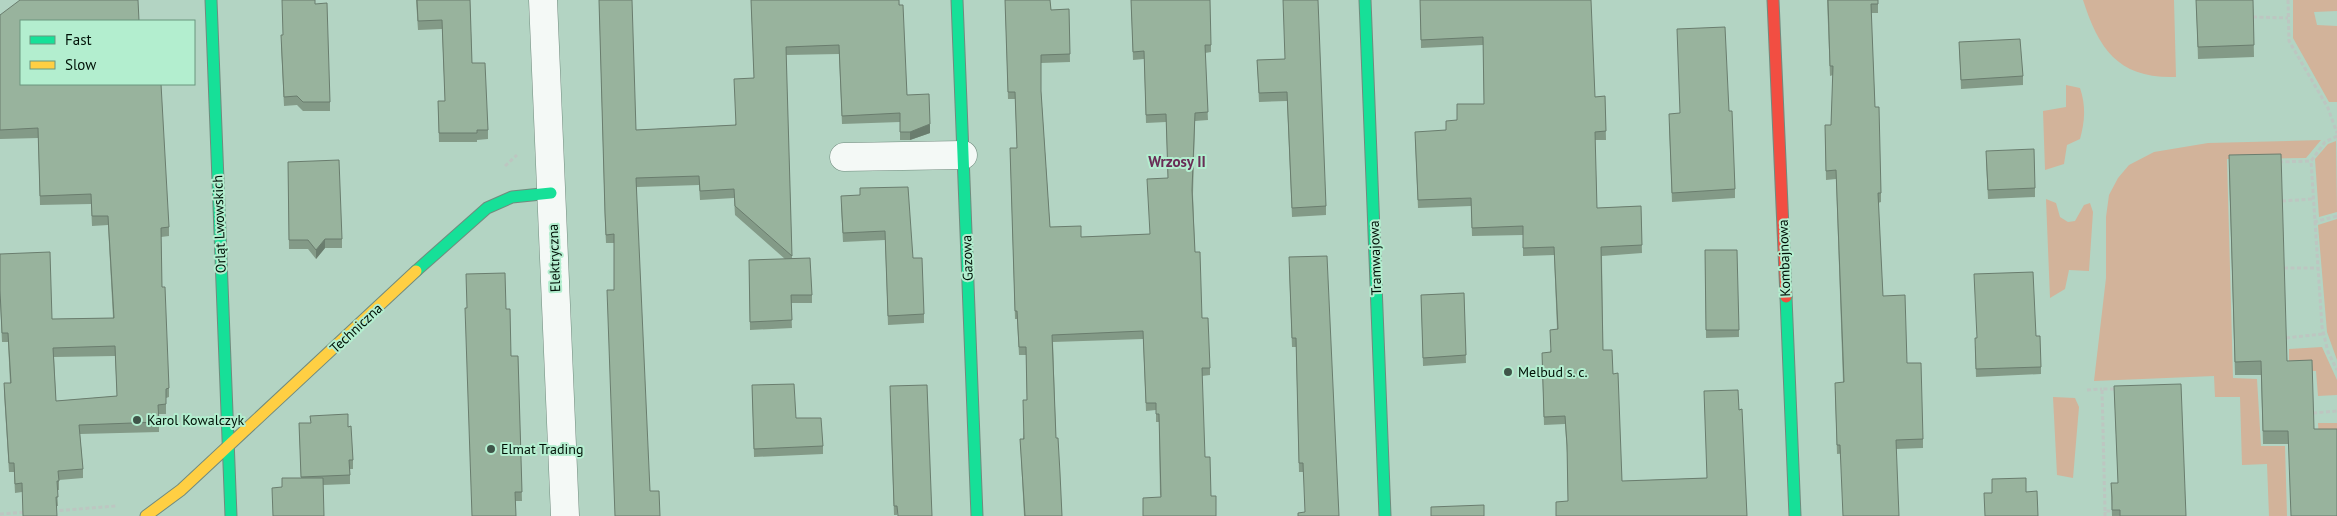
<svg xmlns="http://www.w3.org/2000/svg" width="2337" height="516" viewBox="0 0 2337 516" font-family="'PT Sans',sans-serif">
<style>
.green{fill:#d2b39a}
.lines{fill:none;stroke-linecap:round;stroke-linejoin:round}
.street-casing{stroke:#718b7e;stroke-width:29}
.fast-casing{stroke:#718b7e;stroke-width:13}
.slow-casing{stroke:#718b7e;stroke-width:13}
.jam-casing{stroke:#718b7e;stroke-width:13}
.path{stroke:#bdc6c1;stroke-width:3;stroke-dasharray:4 2.5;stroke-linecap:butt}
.street{stroke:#f4f9f6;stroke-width:28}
.fast{stroke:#16e098;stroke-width:11}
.slow{stroke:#ffcf43;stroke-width:11}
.jam{stroke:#f24e42;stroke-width:11}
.wall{fill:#839a87;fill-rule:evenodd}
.shaded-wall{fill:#6a7d6e}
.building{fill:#98b39d;stroke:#6a7d6e;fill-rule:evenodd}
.poi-dot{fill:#3f5549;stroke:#b3eecf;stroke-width:2}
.labels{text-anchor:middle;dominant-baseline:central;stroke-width:4;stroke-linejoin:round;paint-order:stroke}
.street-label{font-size:14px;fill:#001107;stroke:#b3eecf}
.poi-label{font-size:14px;fill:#001107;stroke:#b3eecf;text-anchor:start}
.neighbourhood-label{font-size:15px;font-weight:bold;fill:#692d56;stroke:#b3eecf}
</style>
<rect width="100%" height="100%" fill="#b3d4c3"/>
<g class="green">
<path d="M2083 0H2174L2176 77C2119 79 2099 50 2083 0Z"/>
<polygon points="2293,0 2337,0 2337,11 2314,12 2317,25 2337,26 2337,102 2329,102 2293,38"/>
<path d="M2066 85 2080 88C2086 106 2085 121 2080 139L2067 145 2064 164 2045 170 2043 111 2066 107Z"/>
<polygon points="2321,140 2306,158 2227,159 2233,378 2257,379 2261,446 2285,446 2287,516 2269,516 2267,464 2242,465 2240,397 2215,397 2214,376 2094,381 2106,278 2106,217 2109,195 2118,178 2129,165 2154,152 2208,143"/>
<polygon points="2336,141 2337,212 2319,217 2315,159 2328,144"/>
<polygon points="2046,199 2056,203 2060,217 2068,222 2075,221 2084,205 2090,203 2093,212 2089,271 2069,270 2065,289 2050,298"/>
<polygon points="2337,219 2337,360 2327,332 2318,225"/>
<polygon points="2322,347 2337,380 2337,395 2318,396 2316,371 2289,371 2289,349"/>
<polygon points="2053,397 2075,398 2079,407 2073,478 2057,475"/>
<polygon points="2318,423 2337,423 2337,438 2319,440"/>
</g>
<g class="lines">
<g class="street-casing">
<g id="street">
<polyline points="543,0 565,516"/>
<polyline points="844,157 963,155"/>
</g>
</g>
<g class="fast-casing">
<g id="fast">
<polyline points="211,0 231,516"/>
<polyline points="957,0 977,516"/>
<polyline points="1365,0 1385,516"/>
<polyline points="416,271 487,208 512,197 551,193"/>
<polyline points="1786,297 1795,516"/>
</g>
</g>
<g class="slow-casing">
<polyline id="slow" points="146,516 181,490 416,271"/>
</g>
<g class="jam-casing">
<polyline id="jam" points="1773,0 1786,297"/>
</g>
<g class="path">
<polyline points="2288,0 2289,41 2328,108 2337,133"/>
<polyline points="2253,17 2288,18"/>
<polyline points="2337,136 2325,142 2311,161 2322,327 2328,352 2337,370"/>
<polyline points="2279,162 2311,161"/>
<polyline points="505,166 517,155"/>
<polyline points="2282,201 2313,199"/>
<polyline points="2314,222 2337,216"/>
<polyline points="2284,268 2317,268"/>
<polyline points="2286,338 2322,334"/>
<polyline points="2087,390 2102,389"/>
<polyline points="2313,413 2337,411"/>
<polyline points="53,511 116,506"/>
<polyline points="2105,511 2102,389 2118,389"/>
<polyline points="0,514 26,512"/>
<polyline points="2105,516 2105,511 2112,511"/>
</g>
<use href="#street" class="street"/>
<use href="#fast" class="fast"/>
<use href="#slow" class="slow"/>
<use href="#jam" class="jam"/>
</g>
<g class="wall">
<polygon points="416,0 470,0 472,63 488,130 488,139 477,140 477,142 439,142 438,101 445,101 442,29 418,30"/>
<polygon points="599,0 636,130 735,125 754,78 751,0 899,0 907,95 930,133 910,140 900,140 900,122 842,124 839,54 786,55 792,259 812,295 812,303 791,303 792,328 750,330 749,260 785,259 735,215 734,198 700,200 699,185 637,187 615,516 614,243 606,243 605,222"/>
<polygon points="1005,0 1051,10 1069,9 1070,62 1041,63 1041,92 1050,227 1081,237 1150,234 1168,178 1166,122 1146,123 1144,59 1133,60 1131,0 1211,45 1211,52 1205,53 1208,120 1195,121 1193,194 1195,252 1202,318 1210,368 1210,375 1202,376 1160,497 1159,422 1156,422 1156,410 1146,411 1143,339 1053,342 1056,438 1062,516 1024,516 1020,439 1023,439 1027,400 1026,355 1019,355 1017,319 1015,319 1010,148 1017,148 1015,99 1008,99"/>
<polygon points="1420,0 1595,97 1605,96 1606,140 1595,140 1597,208 1641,206 1642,253 1602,256 1603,350 1613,374 1622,481 1707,478 1739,410 1747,516 1568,501 1567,453 1565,424 1544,425 1542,361 1550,352 1557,329 1554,255 1523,256 1523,235 1472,236 1471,206 1418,208 1415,140 1446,130 1457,120 1484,104 1483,45 1421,48"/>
<polygon points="1827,0 1878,0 1878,13 1871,13 1875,107 1881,193 1881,202 1878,203 1883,296 1907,363 1923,439 1923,448 1896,449 1837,454 1835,392 1843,382 1836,179 1826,180 1825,134 1831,125 1833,75 1830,76"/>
<polygon points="2196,0 2253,0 2254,57 2198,59"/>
<path d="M0 15 21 21 169 227V236L161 237 162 287 169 388V397L166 398V414H159V432L80 434 83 469V478L59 480V490H57L58 506H56L22 492 15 493 14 472H9L4 393V383H10L8 342H2L0 299 52 319 113 318 108 225 92 226 91 204 40 205 38 138 0 139ZM115 356 117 396 56 401 54 357Z"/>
<polygon points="283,35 330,102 330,111 303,111 297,105 284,106 281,44"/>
<polygon points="1959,42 2023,76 2023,85 1961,89"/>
<polygon points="1285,59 1326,206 1326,215 1292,217 1287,101 1259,102 1257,60"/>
<polygon points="1729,111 1735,189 1735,198 1672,202 1669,123"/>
<polygon points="1986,160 2035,188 2035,197 1988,199"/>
<polygon points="288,162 342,239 342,248 325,248 316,259 308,249 289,249"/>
<polygon points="2229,168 2287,361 2314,429 2288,444 2263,444 2261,375 2235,375"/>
<polygon points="860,195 913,258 924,314 924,323 888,325 885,240 843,242 841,205"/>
<polygon points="1705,250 1739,330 1739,337 1706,338"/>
<polygon points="1327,256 1303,472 1299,472 1296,347 1292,347 1289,266"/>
<polygon points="1464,293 1466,363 1423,366 1421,295"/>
<polygon points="506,309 511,356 518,356 522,501 515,501"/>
<polygon points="2036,336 2041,367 2041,374 1976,377 1975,346"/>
<polygon points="752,385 796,418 823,446 823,454 754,457"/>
<polygon points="927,385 897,515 894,515 890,396"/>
<polygon points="2114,386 2186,516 2112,516 2111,483 2118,483"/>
<polygon points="299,423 348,427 353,460 353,469 350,469 350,484 323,485 301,478"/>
</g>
<g class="shaded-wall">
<polygon points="930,124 930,133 910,140 910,132"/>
<polygon points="325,239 325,248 316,259 316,250"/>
</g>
<g class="building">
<path d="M20 0H138L139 21H21V84H161L169 227 161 228 162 287H165L169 388 166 389V404L158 405 159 422 79 425 83 469 58 471 59 481H57L58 497H56L57 516H23L22 483 15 484 14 463H9L4 383H11L8 333H2L0 290V254L50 252 52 319 114 318 108 216H92L91 194 40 196 38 128 0 130V15ZM115 346 117 396 56 401 53 348Z"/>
<polygon points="282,0 315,0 315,4 327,3 330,102 303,102 297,96 284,97 281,35 283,35"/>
<polygon points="417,0 470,0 472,63 485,63 488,130 477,130 477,133 439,133 438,101 445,101 442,20 418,21"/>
<polygon points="599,0 632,0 636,130 736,125 734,79 754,78 751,0 899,0 899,5 903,5 907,95 929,94 930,124 910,132 900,132 900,113 842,116 839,45 786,47 792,256 735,206 734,189 700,191 699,176 636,178 650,491 659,491 660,516 615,516 607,290 614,290 614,234 606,235 605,213"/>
<polygon points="1005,0 1050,0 1051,10 1069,9 1070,54 1041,55 1041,91 1050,227 1081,226 1081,237 1150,234 1147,179 1168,178 1166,114 1146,115 1144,51 1133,52 1131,0 1210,0 1211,45 1205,45 1208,112 1195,113 1192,190 1195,252 1200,252 1202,318 1208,318 1210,368 1202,368 1205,457 1210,457 1211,496 1216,496 1216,516 1143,516 1143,498 1161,497 1159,414 1156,414 1156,403 1146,403 1143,331 1052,335 1056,438 1058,438 1060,473 1062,516 1025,516 1020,439 1024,439 1023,400 1027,400 1026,347 1019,347 1017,311 1015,311 1010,148 1017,148 1015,92 1008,92"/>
<polygon points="1283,0 1318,0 1326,206 1292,208 1287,92 1259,93 1257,60 1285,59"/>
<polygon points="1420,0 1591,0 1595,97 1605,96 1606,131 1595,132 1597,208 1641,206 1642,245 1601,247 1603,350 1612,350 1613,374 1618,373 1622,481 1707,478 1704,391 1738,390 1739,410 1742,409 1747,516 1556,516 1556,502 1568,501 1567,445 1565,416 1544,417 1542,353 1551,352 1550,330 1558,329 1554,247 1523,248 1523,226 1472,228 1471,198 1418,200 1415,132 1446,130 1446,121 1457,120 1457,104 1484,104 1483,37 1421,40"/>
<polygon points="1828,0 1878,0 1878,4 1871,4 1875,107 1879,107 1881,193 1878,193 1883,296 1905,295 1907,363 1921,363 1923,439 1896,440 1899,516 1843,516 1840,445 1837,445 1835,383 1844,382 1836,170 1826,171 1825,125 1831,125 1833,66 1830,66"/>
<polygon points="2196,0 2253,0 2254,45 2198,47"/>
<polygon points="1725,27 1729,111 1732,111 1735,189 1672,193 1669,114 1680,113 1677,29"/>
<polygon points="2020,39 2023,76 1961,80 1959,42"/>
<polygon points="2034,149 2035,188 1988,190 1986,151"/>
<polygon points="2281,154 2287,361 2312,360 2314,429 2337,429 2337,516 2291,516 2288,431 2263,431 2261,361 2235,362 2229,155"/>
<polygon points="339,160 342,239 325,239 316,250 308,240 289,240 288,162"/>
<polygon points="908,187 913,258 922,258 924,314 888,316 885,231 843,233 841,196 860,195 860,188"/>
<polygon points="1705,250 1737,250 1739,330 1706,330"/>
<polygon points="1327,256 1339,516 1298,516 1298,513 1305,512 1303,463 1299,463 1296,338 1292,338 1289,257"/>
<polygon points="810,258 812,295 791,295 792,320 750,322 749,260"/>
<polygon points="2033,272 2036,336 2040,336 2041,367 1976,369 1975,338 1977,338 1974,274"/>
<polygon points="505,273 506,309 510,309 511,356 518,356 522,492 515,492 516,516 472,516 465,308 467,308 466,274"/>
<polygon points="1464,293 1466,355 1423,358 1421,295"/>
<polygon points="794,384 796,418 821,418 823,446 754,449 752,385"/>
<polygon points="2181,384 2186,516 2120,516 2120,510 2112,510 2112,497 2111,483 2118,483 2114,386"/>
<polygon points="927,385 932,516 898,516 897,506 894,506 890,386"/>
<polygon points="348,414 348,427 351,426 353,460 349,460 350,475 301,477 299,423 311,423 310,416"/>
<polygon points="282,478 323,478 324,516 273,516 272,488 282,487"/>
<polygon points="2026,478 2026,492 2037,491 2038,516 1985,516 1984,493 1992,493 1992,479"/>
<polygon points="1484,505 1484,516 1431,516 1431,507"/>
</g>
<g class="poi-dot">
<circle cx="1508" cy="372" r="5"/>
<circle cx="137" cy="420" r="5"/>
<circle cx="491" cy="449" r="5"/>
</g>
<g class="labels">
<g class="street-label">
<text transform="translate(219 224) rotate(-92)">Orląt Lwowskich</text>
<text transform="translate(554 258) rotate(-92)">Elektryczna</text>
<text transform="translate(967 258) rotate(-92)">Gazowa</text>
<text transform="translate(1375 258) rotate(-92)">Tramwajowa</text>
<text transform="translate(1784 258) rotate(-92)">Kombajnowa</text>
<text transform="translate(356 328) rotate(-43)">Techniczna</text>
</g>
<g class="poi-label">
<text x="1518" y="372">Melbud s. c.</text>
<text x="147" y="420">Karol Kowalczyk</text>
<text x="501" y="449">Elmat Trading</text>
</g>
<g class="neighbourhood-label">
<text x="1177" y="161">Wrzosy II</text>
</g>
</g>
<rect x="20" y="20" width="175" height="65" fill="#b3eecf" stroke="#6b967f"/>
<rect x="30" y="36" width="25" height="8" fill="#16e098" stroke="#6b967f"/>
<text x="65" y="45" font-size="15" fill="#001107">Fast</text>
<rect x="30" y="61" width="25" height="8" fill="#ffcf43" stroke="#6b967f"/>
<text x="65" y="70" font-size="15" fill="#001107">Slow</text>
</svg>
